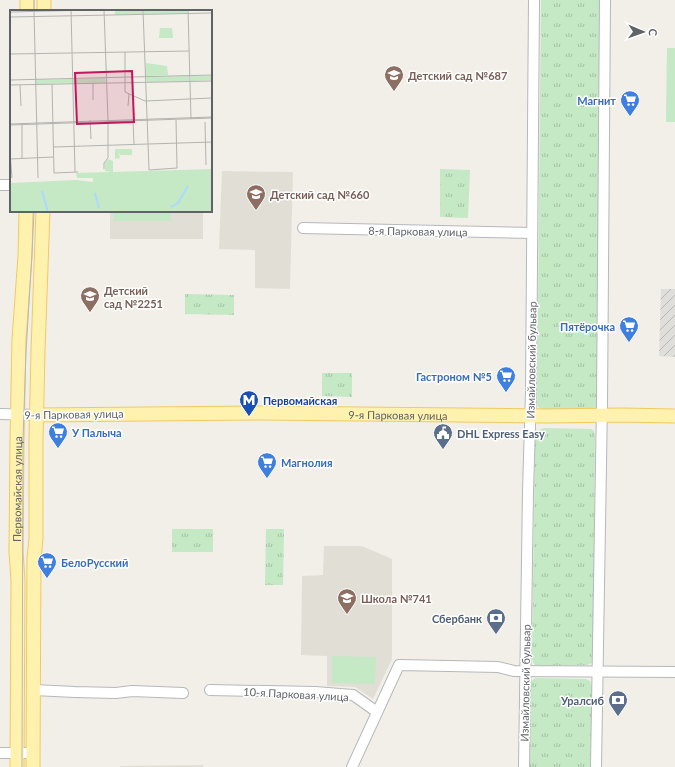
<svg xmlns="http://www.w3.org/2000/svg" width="675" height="767" viewBox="0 0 675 767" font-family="Lato,sans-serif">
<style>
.industrial{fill:url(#industrial-furrows)}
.education{fill:#e1ded6}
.grass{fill:#c5e8c5}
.park{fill:url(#park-tufts)}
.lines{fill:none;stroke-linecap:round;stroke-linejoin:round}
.minor-casing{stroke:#b5b8bc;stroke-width:12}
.major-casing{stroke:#f2c960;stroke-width:15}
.minor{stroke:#fff;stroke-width:10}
.major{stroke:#fff2af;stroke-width:13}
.tram{stroke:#b6b7b8;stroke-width:1}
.labels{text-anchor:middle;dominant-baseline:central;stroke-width:3;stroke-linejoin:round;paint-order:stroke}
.education-label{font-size:11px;font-weight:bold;fill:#785e54;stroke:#fff;text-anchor:start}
.shop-label{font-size:11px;font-weight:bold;fill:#366cbe;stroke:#fff;text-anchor:end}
.street-label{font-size:11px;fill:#5f6368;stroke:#fff}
.transit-label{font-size:11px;font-weight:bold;fill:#164399;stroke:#fff;text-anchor:start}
.service-label{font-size:11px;font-weight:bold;fill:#4e5e75;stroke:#fff;text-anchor:end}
.inset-river{fill:none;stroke:#aadaff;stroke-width:2}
.inset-road{fill:none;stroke:#b3b3b1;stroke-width:1}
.view{fill:#c2185b;fill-opacity:0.15;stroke:#c2185b;stroke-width:2}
.inset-edge{fill:none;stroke:#5f6368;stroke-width:2}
</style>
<defs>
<pattern id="industrial-furrows" width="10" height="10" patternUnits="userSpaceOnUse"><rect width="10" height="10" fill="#e0deda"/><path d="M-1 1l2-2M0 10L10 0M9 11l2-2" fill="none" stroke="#b9b8b5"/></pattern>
<pattern id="park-tufts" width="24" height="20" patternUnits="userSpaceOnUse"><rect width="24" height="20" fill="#c5e8c5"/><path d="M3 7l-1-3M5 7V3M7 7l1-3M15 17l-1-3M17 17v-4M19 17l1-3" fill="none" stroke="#a3c0a4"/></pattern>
</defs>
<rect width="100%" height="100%" fill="#f1efe8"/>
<polygon class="industrial" points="661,289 675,289 675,357 659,356"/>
<g class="education">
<polygon points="222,171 293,172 290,289 255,288 255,250 219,249"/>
<rect x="110" y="211" width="93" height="28"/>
<polygon points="324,546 362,546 392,559 392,659 373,699 355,687 327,686 327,656 301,655 302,576 323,575"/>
<polygon points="203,765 203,767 120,767 120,766"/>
</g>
<g class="grass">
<polygon points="667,48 675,48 675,122 666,122"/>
<rect x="114" y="211" width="57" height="10"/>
<polygon points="332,656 376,657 375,684 332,683"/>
</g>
<g class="park">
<polygon points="541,0 602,0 598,403 596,408 591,410 543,409 539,408 537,405"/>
<polygon points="440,169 470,170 468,218 440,217"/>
<polygon points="185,294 234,295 234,315 185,314"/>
<polygon points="322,373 352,373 352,397 322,396"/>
<polygon points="544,428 591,429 594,431 595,435 593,658 592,663 587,665 539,666 534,664 532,659 535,438 539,430"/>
<rect x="172" y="529" width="41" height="23"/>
<polygon points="266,529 284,529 283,585 265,585"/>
<polygon points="536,678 586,679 590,681 592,687 590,767 530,767 531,686 531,681"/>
</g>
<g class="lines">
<g class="minor-casing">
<g id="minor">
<polyline points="0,185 11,185"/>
<polyline points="303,228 532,233"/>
<polyline points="0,414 37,415"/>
<polyline points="34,690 75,692 116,693 132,691 183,693"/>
<polyline points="210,690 315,692 353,695 377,712"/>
<polyline points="0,753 33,753"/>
<polyline points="352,767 399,665 498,667 514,671 675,672"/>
<polyline points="524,767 528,491 531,392 534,0"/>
<polyline points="596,767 602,403 605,0"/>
</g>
</g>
<g class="major-casing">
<g id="major">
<polyline points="27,11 27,0"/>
<polyline points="44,11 44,0"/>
<path id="s1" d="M37 415 260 413 547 416 621 415 675 416"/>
<path id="s2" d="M17 767 18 581 16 551 17 440 19 339 25 256 26 211"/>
<polyline points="33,767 34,558 36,539 36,439 38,351 43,211"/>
</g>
</g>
<use href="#minor" class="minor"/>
<use href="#major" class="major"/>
<g class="tram">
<polyline points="34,11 34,0"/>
<polyline points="22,767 23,440 26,351 32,254 34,211"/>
</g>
</g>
<defs>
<g id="school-pin" transform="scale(1)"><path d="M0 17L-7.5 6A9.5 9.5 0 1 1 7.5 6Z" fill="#8d6e63" stroke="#fff"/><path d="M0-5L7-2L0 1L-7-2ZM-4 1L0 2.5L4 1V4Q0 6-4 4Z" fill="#fff"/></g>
<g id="supermarket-pin" transform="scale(1)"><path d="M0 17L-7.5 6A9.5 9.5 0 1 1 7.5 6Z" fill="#3f7fe0" stroke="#fff"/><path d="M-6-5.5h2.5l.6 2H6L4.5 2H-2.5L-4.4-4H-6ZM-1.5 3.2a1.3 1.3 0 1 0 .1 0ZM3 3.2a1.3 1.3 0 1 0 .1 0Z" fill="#fff"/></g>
<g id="metro-pin" transform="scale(1)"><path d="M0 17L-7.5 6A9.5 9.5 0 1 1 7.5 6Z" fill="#1a4fb4" stroke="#fff"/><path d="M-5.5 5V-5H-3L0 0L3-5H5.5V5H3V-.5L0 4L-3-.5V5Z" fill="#fff"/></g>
<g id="civic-pin" transform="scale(1)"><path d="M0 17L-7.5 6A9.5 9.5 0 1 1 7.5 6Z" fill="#5c6f8a" stroke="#fff"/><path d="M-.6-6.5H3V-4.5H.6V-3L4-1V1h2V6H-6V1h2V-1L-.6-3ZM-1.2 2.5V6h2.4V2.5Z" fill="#fff"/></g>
<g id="bank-pin" transform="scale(1)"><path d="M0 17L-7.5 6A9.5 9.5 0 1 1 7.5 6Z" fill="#5c6f8a" stroke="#fff"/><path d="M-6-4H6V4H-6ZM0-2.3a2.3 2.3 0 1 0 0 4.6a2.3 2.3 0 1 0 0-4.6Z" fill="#fff"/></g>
</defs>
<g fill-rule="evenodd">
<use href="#school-pin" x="394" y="75"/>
<use href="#supermarket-pin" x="630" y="100"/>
<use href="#school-pin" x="256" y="194"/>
<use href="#school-pin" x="90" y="296"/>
<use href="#supermarket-pin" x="629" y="326"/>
<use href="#supermarket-pin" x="506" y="376"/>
<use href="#metro-pin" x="249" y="400"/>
<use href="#supermarket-pin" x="58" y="432"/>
<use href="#civic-pin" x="443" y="433"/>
<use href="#supermarket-pin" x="267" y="462"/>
<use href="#supermarket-pin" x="47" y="562"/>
<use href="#school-pin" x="347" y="598"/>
<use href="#bank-pin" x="496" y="618"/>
<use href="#bank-pin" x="618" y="700"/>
</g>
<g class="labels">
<g class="education-label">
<text x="408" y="75">Детский сад №687</text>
<text x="270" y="194">Детский сад №660</text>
<text x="104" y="290">Детский<tspan x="104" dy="13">сад №2251</tspan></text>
<text x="361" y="598">Школа №741</text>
</g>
<g class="shop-label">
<text x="616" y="100">Магнит</text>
<text x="615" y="326">Пятёрочка</text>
<text x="492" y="376">Гастроном №5</text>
<text x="72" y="432" text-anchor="start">У Палыча</text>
<text x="281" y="462" text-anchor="start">Магнолия</text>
<text x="61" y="562" text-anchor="start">БелоРусский</text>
</g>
<g class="street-label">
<text transform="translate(418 231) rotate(1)">8-я Парковая улица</text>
<text transform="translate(531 360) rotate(-89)">Измайловский бульвар</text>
<text transform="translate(74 414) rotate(-1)">9-я Парковая улица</text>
<text stroke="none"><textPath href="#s1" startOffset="361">9-я Парковая улица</textPath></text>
<text stroke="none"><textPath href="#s2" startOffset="278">Первомайская улица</textPath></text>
<text transform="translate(525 683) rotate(-89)">Измайловский бульвар</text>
<text transform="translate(296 694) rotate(3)">10-я Парковая улица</text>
</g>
<g class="transit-label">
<text x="263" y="400">Первомайская</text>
</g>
<g class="service-label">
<text x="457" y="433" text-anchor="start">DHL Express Easy</text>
<text x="482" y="618">Сбербанк</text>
<text x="604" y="700">Уралсиб</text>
</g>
</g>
<g transform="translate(10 10)">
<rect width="202" height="202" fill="#f1efe8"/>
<path d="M105 0H133V4L105 5ZM134 0H177V3L134 4ZM181 66H202V70L181 71Z" fill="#c5e8c5"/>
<path d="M105 139H122V145H110L108 141 110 148 105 149Z" fill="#c5e8c5"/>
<path d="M150 18H162L163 28H149ZM136 53 157 56 158 65 136 66ZM179 66V71L137 72 136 67ZM95 68 96 73H63V69ZM62 69V73L26 74V70ZM98 149 103 151V162L202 159V202H0V173L66 170 83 172V168H67L66 163 102 162 95 161V153Z" fill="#c5e8c5"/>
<path class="inset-river" d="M32 181 38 202M85 183 89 198M161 197 168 193 178 176"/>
<path class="inset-road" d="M61 0 65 162M94 0 98 110M133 0 139 160 167 158 166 110M178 0 181 109M24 1 28 168M0 2 81 0M0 7 202 3M115 42V82L135 91 202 88M0 44 179 41M0 70 202 65M83 73V90M42 74 44 163 68 162M0 75 202 71M10 75 11 96M118 96 119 84M80 110 81 129M123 111 124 134M195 112 196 155M12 113V148M0 114 202 107M0 115 202 108M43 137 202 132M0 142 2 168M0 149 43 147M94 159V153L98 148V110"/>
<path class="view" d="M122 61 124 112 67 114 65 63Z"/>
<rect width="202" height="202" class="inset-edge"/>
</g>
<g transform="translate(643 32) rotate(92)" stroke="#ffffff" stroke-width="3" paint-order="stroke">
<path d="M0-3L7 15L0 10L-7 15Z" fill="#5f6368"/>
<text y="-6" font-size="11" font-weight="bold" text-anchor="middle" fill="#5f6368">С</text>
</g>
</svg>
